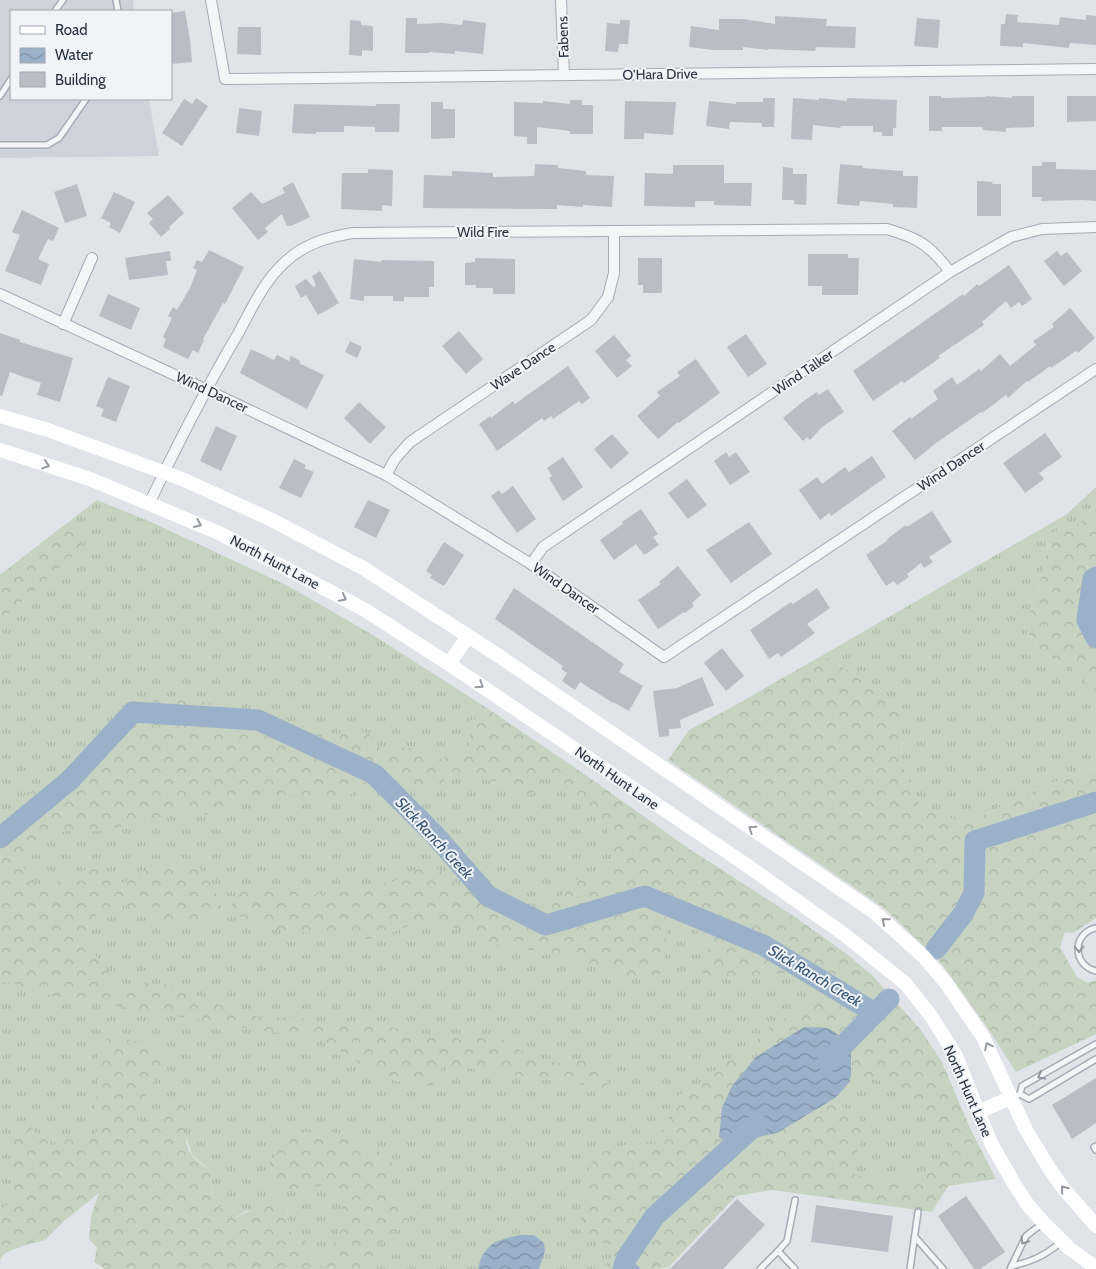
<svg xmlns="http://www.w3.org/2000/svg" width="1096" height="1269" viewBox="0 0 1096 1269" font-family="Cabin,sans-serif">
<style>
.built{fill:#ced3db}
.grass{fill:url(#grass-tufts)}
.forest{fill:url(#forest-crowns)}
.water{fill:url(#water-waves)}
.lines{fill:none;stroke-linecap:round;stroke-linejoin:round}
.stream{stroke:#9bb1c9;stroke-width:4}
.river{stroke:#9bb1c9;stroke-width:21}
.building{fill:#b8bdc6}
.service-casing{stroke:#a5abb3;stroke-width:8}
.minor-casing{stroke:#a5abb3;stroke-width:12}
.service{stroke:#f3f5f7;stroke-width:5}
.minor{stroke:#f3f5f7;stroke-width:10}
.secondary{stroke:#fff;stroke-width:14}
.oneway{stroke:#9498a0}
.oneway2{stroke:#8e949c}
.labels{text-anchor:middle;dominant-baseline:central;stroke-width:4;stroke-linejoin:round;paint-order:stroke}
.street-label{font-size:14px;fill:#293241;stroke:#f0f3f7}
.water-label{font-size:15px;font-style:italic;fill:#335074;stroke:#f0f3f7}
</style>
<defs>
<pattern id="grass-tufts" width="24" height="20" patternUnits="userSpaceOnUse" patternTransform="scale(1.25)"><rect width="24" height="20" fill="#c6d3c1"/><path d="M3 7l-1-3M5 7V3M7 7l1-3M15 17l-1-3M17 17v-4M19 17l1-3" fill="none" stroke="#aab6a7"/></pattern>
<pattern id="forest-crowns" width="20" height="18" patternUnits="userSpaceOnUse" patternTransform="scale(1.25)"><rect width="20" height="18" fill="#c6d3c1"/><path d="M2 6a3 3 0 1 1 6 0M12 15a3 3 0 1 1 6 0" fill="none" stroke="#aab6a7"/></pattern>
<pattern id="water-waves" width="16" height="10" patternUnits="userSpaceOnUse" patternTransform="scale(1.25)"><rect width="16" height="10" fill="#9bb1c9"/><path d="M0 5q4-4 8 0t8 0" fill="none" stroke="#7e91a5"/></pattern>
</defs>
<rect width="100%" height="100%" fill="#e0e4e9"/>
<polygon class="built" points="0,0 133,0 134,11 11,11 11,99 149,99 159,156 0,158"/>
<g class="grass">
<polygon points="1096,487 1096,510 1078,524 1051,533 1037,595 1024,627 1042,653 1075,671 1096,692 1096,768 1046,785 965,824 919,805 901,763 902,720 885,693 823,655 1067,514"/>
<polygon points="97,500 151,522 288,586 373,635 487,708 483,716 839,955 970,1152 904,1196 745,1173 653,1269 327,1269 317,1267 313,1265 310,1251 294,1238 289,1229 287,1208 246,1211 233,1219 211,1200 212,1172 192,1155 186,1137 138,1151 22,1246 0,1255 0,575"/>
</g>
<g class="forest">
<polygon points="1096,510 1096,692 1075,671 1042,653 1024,627 1037,595 1051,533 1078,524"/>
<polygon points="67,523 83,548 0,621 0,575"/>
<polygon points="823,655 885,693 902,720 901,763 919,804 965,824 1046,785 1096,768 1096,918 1073,933 1065,932 1060,947 1077,977 1088,983 1096,980 1096,1034 1016,1072 989,1030 941,963 884,908 668,760 689,730 732,707"/>
<path d="M157 700H189L256 710 310 728 337 734 357 729 369 734 384 753 395 747 420 749 439 759 455 755 469 746 470 734 468 721 483 716 487 708 590 778 688 848 795 917 847 954 874 977 920 1029 942 1062 970 1128 996 1179 948 1186 932 1212 772 1190 736 1196 669 1267 658 1269H602L616 1252 580 1226 593 1156C615 1147 634 1140 658 1145L677 1096 701 1083 728 1058 750 1065 732 1086 749 1140 766 1134 777 1133 835 1098 843 1107 868 1126 849 1173C873 1179 901 1188 924 1172 934 1165 943 1155 953 1146 944 1132 920 1101 907 1093 891 1082 870 1077 851 1076V1050L804 1027 766 1051 756 1041C769 1023 794 1014 814 1005L818 994 809 980 788 973 710 979 700 970 710 955 704 938 682 918 671 913 667 924 664 969 653 981H643L543 951 506 948 440 922 415 923 383 936 370 939 280 930 248 923 233 911 232 902 238 894 255 888 325 895 354 891 394 881 422 867H435L455 882 483 897 544 905 559 899 572 880 588 881 607 870 614 847 599 810 571 797 545 776 540 788 528 796 503 782 480 779 459 772 449 771 438 793 421 785 376 779 361 783 349 797 333 802 308 795 231 799 218 810 205 815 191 808C178 815 165 816 150 819 133 822 115 830 97 831 85 832 72 830 59 832 43 836 17 850 25 870 28 879 36 885 42 891 62 880 82 863 106 871 112 873 117 879 122 883 133 881 136 875 145 870 160 860 173 860 189 864 197 867 207 872 211 880 218 895 221 901 215 917 204 922 194 925 182 924 163 922 143 908 127 906 105 904 85 918 88 941 89 949 104 964 109 973 111 977 112 982 113 987L123 993 132 991 145 983 157 984 171 985 238 1012 262 1018 295 1017 327 1023 409 1029 431 1036 450 1037 490 1036 506 1041 521 1051 546 1061 559 1063 587 1060 601 1065 607 1072 609 1082 605 1088 443 1065 432 1086C423 1085 413 1085 404 1083 374 1077 350 1056 324 1041L31 992 20 985 0 982V920L3 919 4 906 0 899V844L20 815 25 793 59 785 82 754 115 720 134 704Z"/>
<path d="M109 1037 159 1045C160 1048 162 1052 162 1056 163 1072 140 1101 135 1118L142 1122 160 1116 174 1105 187 1101C185 1117 182 1144 193 1157 198 1162 206 1167 212 1172L211 1200 233 1219 274 1198 287 1208 289 1229 294 1237 305 1240 310 1251 313 1265 317 1267 327 1268C330 1241 359 1202 326 1184 308 1189 291 1192 272 1185L269 1165 291 1132H333L358 1140 391 1158 395 1171 387 1192 403 1201 417 1202C412 1222 390 1232 378 1247 373 1253 370 1262 367 1269H105L94 1262 97 1248 89 1239 91 1216 99 1193 64 1221 45 1240 22 1246 5 1253 0 1260V1209L13 1201 9 1161 14 1146V1131L27 1126 41 1135 52 1146 76 1133 94 1137 101 1122 94 1113 98 1087V1053Z"/>
</g>
<g class="water">
<polygon points="804,1027 828,1028 843,1038 851,1050 851,1076 848,1084 835,1098 777,1133 728,1144 719,1137 722,1108 732,1086 756,1057"/>
<path d="M521 1235H534L544 1243 545 1251 539 1269H478C483 1244 497 1239 521 1235Z"/>
</g>
<g class="lines">
<polyline class="stream" points="627,1257 638,1269"/>
<g class="river">
<polyline points="1096,577 1093,579 1087,620 1096,638"/>
<polyline points="0,838 70,780 133,712 258,720 374,774 434,834 488,896 546,925 645,896 763,945 875,1013 889,999"/>
<polyline points="936,949 963,914 974,893 975,841 1096,802"/>
<polyline points="827,1062 875,1013"/>
<polyline points="623,1269 627,1257 655,1216 757,1124"/>
</g>
</g>
<g class="building">
<polygon points="185,11 190,40 192,62 171,64 171,13"/>
<polygon points="1006,14 1018,15 1017,22 1059,25 1060,17 1086,20 1086,15 1096,16 1096,45 1070,43 1069,48 1023,43 1023,47 1000,46 1001,24 1005,24"/>
<polygon points="775,16 827,19 826,26 856,27 855,48 816,47 815,51 768,49 768,50 743,47 743,50 713,50 689,47 691,26 719,30 719,19 743,19 775,24"/>
<polygon points="406,18 417,18 417,24 442,23 462,25 463,20 486,23 483,54 455,51 455,54 429,52 429,53 405,53"/>
<polygon points="917,18 940,20 938,48 914,46"/>
<polygon points="350,20 361,21 361,25 373,26 373,51 362,50 362,56 349,55"/>
<polygon points="620,20 630,20 628,44 619,44 618,52 605,51 607,23 620,24"/>
<polygon points="238,27 261,27 261,55 237,54"/>
<polygon points="929,96 941,96 941,98 985,97 986,96 1012,98 1012,96 1034,96 1034,127 1006,128 1006,132 982,130 983,127 942,127 942,131 929,131"/>
<polygon points="1067,96 1096,96 1096,121 1067,122"/>
<polygon points="196,98 208,106 182,146 162,133 184,99 192,104"/>
<polygon points="763,98 775,98 774,127 762,127 762,123 730,122 729,129 706,126 709,101 736,104 736,102 763,102"/>
<polygon points="793,98 819,100 819,98 847,101 847,98 897,100 896,128 893,128 893,136 882,136 882,132 873,132 873,126 841,126 840,128 813,125 812,140 791,139"/>
<polygon points="570,100 582,100 582,105 593,105 593,134 570,134 570,131 537,127 537,144 527,144 527,137 514,136 514,102 543,103 543,101 570,104"/>
<polygon points="625,101 676,102 673,135 644,133 644,139 624,139"/>
<polygon points="431,102 443,102 443,109 455,109 455,138 431,139"/>
<polygon points="294,104 376,106 376,104 400,104 399,132 375,132 375,127 344,126 344,132 316,132 316,134 292,133"/>
<polygon points="239,108 262,111 259,136 236,133"/>
<polygon points="1042,162 1056,162 1056,169 1096,170 1096,201 1083,200 1041,201 1042,197 1032,197 1032,166 1042,166"/>
<polygon points="535,164 558,165 558,168 586,171 586,175 614,176 612,207 583,205 583,207 557,205 557,209 423,208 424,175 452,176 452,171 493,173 493,177 534,176"/>
<polygon points="840,164 863,166 862,168 903,171 903,176 918,176 917,208 893,207 893,204 860,201 859,206 837,204"/>
<polygon points="673,165 724,165 724,183 752,183 751,206 714,205 714,201 695,201 695,207 644,206 645,173 673,174"/>
<polygon points="783,167 793,168 793,174 807,174 806,205 794,204 794,200 782,200"/>
<polygon points="368,169 393,170 392,206 382,205 382,211 341,209 342,173 368,173"/>
<polygon points="977,181 993,182 992,184 1001,184 1001,216 977,216"/>
<polygon points="293,182 310,217 291,226 287,226 282,214 265,228 268,232 258,240 232,208 251,192 262,204 285,193 282,188"/>
<polygon points="77,184 87,216 65,223 54,192"/>
<polygon points="114,192 135,202 120,233 109,227 111,223 101,218"/>
<polygon points="168,195 184,213 169,227 170,229 161,237 149,223 153,219 147,213"/>
<polygon points="22,210 59,228 53,241 48,239 38,259 49,264 41,285 5,271 20,235 12,232"/>
<polygon points="209,250 244,267 225,304 223,303 203,339 204,340 198,353 193,350 188,359 163,347 166,339 163,337 172,318 168,316 173,307 177,310 190,288 197,270 193,268 197,260 202,262"/>
<polygon points="170,251 171,261 166,261 168,275 129,280 125,258"/>
<polygon points="1057,251 1061,256 1067,252 1082,271 1064,286 1044,261"/>
<polygon points="808,254 848,254 848,258 859,258 858,295 822,295 822,286 808,286"/>
<polygon points="475,258 515,259 515,294 493,294 493,288 476,288 476,285 465,285 465,263 475,262"/>
<polygon points="638,258 662,258 662,293 643,293 643,285 638,285"/>
<polygon points="354,259 381,262 381,260 434,261 434,287 429,287 429,297 404,297 404,301 393,301 393,296 364,296 364,301 350,299"/>
<polygon points="1009,265 1032,299 1022,306 1019,302 1011,308 1006,301 982,322 984,325 938,356 940,358 917,374 904,383 902,381 873,401 853,371 963,294 964,296 977,284 979,286"/>
<polygon points="320,271 339,303 318,315 306,295 301,298 295,286 306,279 313,287 316,285 312,276"/>
<polygon points="108,294 140,308 131,330 99,316"/>
<polygon points="1070,308 1095,338 1078,353 1076,351 1051,368 1050,366 1028,382 1027,381 1008,398 1006,395 982,413 981,412 936,443 915,460 892,431 910,417 911,419 938,399 933,391 952,377 957,385 979,369 981,371 1000,354 1010,366 1036,345 1033,341 1054,327 1052,324"/>
<polygon points="459,331 483,359 466,374 442,346"/>
<polygon points="0,333 20,340 20,342 73,358 60,402 37,395 41,383 10,372 2,396 0,396"/>
<polygon points="746,334 767,364 748,377 727,347"/>
<polygon points="614,335 631,356 626,360 632,366 617,378 595,351"/>
<polygon points="350,341 362,347 357,358 345,352"/>
<polygon points="251,349 274,360 277,355 289,361 291,356 300,361 299,363 324,375 307,409 240,373"/>
<polygon points="696,359 720,393 679,423 678,422 658,439 637,416 660,396 657,392 680,376 677,372"/>
<polygon points="568,366 590,398 582,404 579,401 553,419 551,416 544,421 542,418 497,451 479,424 490,416 491,418 513,401 515,404"/>
<polygon points="108,377 130,386 116,422 101,416 104,409 96,406"/>
<polygon points="828,389 844,412 822,427 810,440 807,437 803,441 783,418 801,403 817,392 819,395"/>
<polygon points="359,402 386,427 370,444 344,418"/>
<polygon points="216,426 237,436 221,471 200,461"/>
<polygon points="1045,433 1062,457 1039,473 1044,479 1025,493 1003,463"/>
<polygon points="612,434 629,453 611,469 594,449"/>
<polygon points="726,452 729,457 736,452 750,472 730,485 714,461"/>
<polygon points="872,456 886,477 831,516 829,513 820,520 799,490 817,477 822,484 845,467 849,472"/>
<polygon points="563,457 583,487 563,501 549,478 552,476 547,468"/>
<polygon points="294,459 306,465 304,468 314,472 301,498 279,488"/>
<polygon points="687,479 707,505 688,519 668,493"/>
<polygon points="513,486 536,519 517,533 491,496 499,490 502,494"/>
<polygon points="368,500 390,510 376,538 354,527"/>
<polygon points="641,509 658,534 653,537 659,545 644,555 636,544 614,560 600,540 623,524 622,522"/>
<polygon points="932,511 952,542 929,557 933,562 924,568 921,563 907,574 909,577 897,585 894,581 886,586 866,555 888,540 887,539 906,525 907,527"/>
<polygon points="749,522 772,554 731,583 706,550"/>
<polygon points="444,542 464,555 444,586 430,578 432,575 426,571"/>
<polygon points="678,566 701,595 692,603 694,606 685,613 684,612 658,629 638,600 661,584 659,582"/>
<polygon points="514,588 624,664 619,672 643,686 629,711 613,702 613,703 580,682 575,690 562,681 567,673 561,669 563,666 495,619"/>
<polygon points="817,588 830,608 807,624 815,633 781,657 778,653 769,659 750,630 791,602 793,604"/>
<polygon points="722,648 744,676 726,691 704,663"/>
<polygon points="702,677 714,705 680,720 681,728 669,729 669,736 659,737 653,691 677,688"/>
<polygon points="1096,1078 1096,1123 1072,1139 1052,1105"/>
<polygon points="966,1196 1005,1252 980,1269 974,1269 938,1216"/>
<polygon points="737,1199 765,1225 723,1269 670,1269"/>
<polygon points="816,1205 893,1216 888,1252 811,1242"/>
</g>
<g class="lines">
<g class="service-casing">
<g id="service">
<polyline points="116,0 118,11"/>
<polyline points="55,11 63,0"/>
<polyline points="0,96 11,79"/>
<polyline points="0,145 47,145 59,138 86,99"/>
<path d="M1096 928C1072 933 1072 965 1096 971"/>
<polyline points="1020,1094 1029,1099 1096,1059"/>
<polyline points="1012,1098 1020,1094 1022,1086 1096,1044"/>
<polyline points="1096,1146 1094,1147 1096,1150"/>
<polyline points="915,1237 943,1269"/>
<polyline points="778,1251 787,1241 795,1200"/>
<path d="M1012 1266C1033 1261 1044 1256 1060 1243"/>
<polyline points="760,1269 778,1251 795,1269"/>
<polyline points="910,1269 918,1212"/>
<polyline points="1010,1269 1026,1236 1043,1223"/>
</g>
</g>
<g class="minor-casing">
<g id="minor">
<polyline points="211,0 225,79 1096,69"/>
<polyline points="561,0 564,75"/>
<polyline points="0,294 205,389 386,475 531,564 664,657 1096,369"/>
<polyline points="63,324 92,258"/>
<polyline points="386,475 395,459 410,442 591,320 608,297 614,273 614,231"/>
<path d="M149 504C177 445 206 388 239 332 252 308 264 281 285 262 304 244 328 237 353 233L887 229C918 238 930 245 950 272"/>
<polyline points="531,564 543,547 950,272 1011,237 1042,229 1096,227"/>
</g>
</g>
<use href="#service" class="service"/>
<use href="#minor" class="minor"/>
<g class="secondary">
<polyline points="0,416 48,430 182,479 270,519 363,568 499,656 874,912 924,957 946,983 983,1037 1026,1130 1049,1168 1063,1188 1096,1226"/>
<polyline points="0,450 90,479 219,533 365,610 449,664 745,864 845,935 906,984 931,1016 956,1056 991,1143 1013,1182 1028,1205 1043,1222 1069,1248 1096,1268"/>
<polyline points="449,664 468,636"/>
<polyline points="980,1111 1011,1098"/>
</g>
</g>
<defs><path id="oneway-chevron" d="M-2-3.5L2.5 0L-2 3.5" fill="none" stroke-width="1.6" stroke-linecap="round" stroke-linejoin="round" transform="scale(1.25)"/></defs>
<g class="oneway">
<use href="#oneway-chevron" transform="translate(46 465) rotate(18)"/>
<use href="#oneway-chevron" transform="translate(198 524) rotate(23)"/>
<use href="#oneway-chevron" transform="translate(343 598) rotate(28)"/>
<use href="#oneway-chevron" transform="translate(480 685) rotate(34)"/>
<use href="#oneway-chevron" transform="translate(752 829) rotate(-146)"/>
<use href="#oneway-chevron" transform="translate(885 921) rotate(-139)"/>
<use href="#oneway-chevron" transform="translate(988 1046) rotate(-116)"/>
<use href="#oneway-chevron" transform="translate(1064 1189) rotate(-129)"/>
</g>
<g class="oneway2">
<use href="#oneway-chevron" transform="translate(1079 949) rotate(90)"/>
<use href="#oneway-chevron" transform="translate(1041 1076) rotate(151)"/>
<use href="#oneway-chevron" transform="translate(1024 1241) rotate(123)"/>
</g>
<g class="labels">
<g class="street-label">
<text transform="translate(563 37) rotate(-92)">Fabens</text>
<text transform="translate(660 74) rotate(-1)">O'Hara Drive</text>
<text x="483" y="232">Wild Fire</text>
<text transform="translate(523 366) rotate(-34)">Wave Dance</text>
<text transform="translate(803 372) rotate(-34)">Wind Talker</text>
<text transform="translate(212 392) rotate(25)">Wind Dancer</text>
<text transform="translate(951 466) rotate(-34)">Wind Dancer</text>
<text transform="translate(275 562) rotate(28)">North Hunt Lane</text>
<text transform="translate(566 588) rotate(35)">Wind Dancer</text>
<text transform="translate(617 778) rotate(35)">North Hunt Lane</text>
<text transform="translate(968 1091) rotate(66)">North Hunt Lane</text>
</g>
<g class="water-label">
<text transform="translate(434 838) rotate(47)">Slick Ranch Creek</text>
<text transform="translate(815 976) rotate(31)">Slick Ranch Creek</text>
</g>
</g>
<rect x="10" y="10" width="162" height="90" fill="#f0f3f7" stroke="#a0a6ae"/>
<rect x="20" y="26" width="25" height="8" fill="#ffffff" stroke="#a0a6ae"/>
<text x="55" y="35" font-size="15" fill="#293241">Road</text>
<rect x="20" y="48" width="25" height="15" fill="url(#water-waves)" stroke="#a0a6ae"/>
<text x="55" y="60" font-size="15" fill="#293241">Water</text>
<rect x="20" y="72" width="25" height="15" fill="#b8bdc6" stroke="#a0a6ae"/>
<text x="55" y="85" font-size="15" fill="#293241">Building</text>
</svg>
